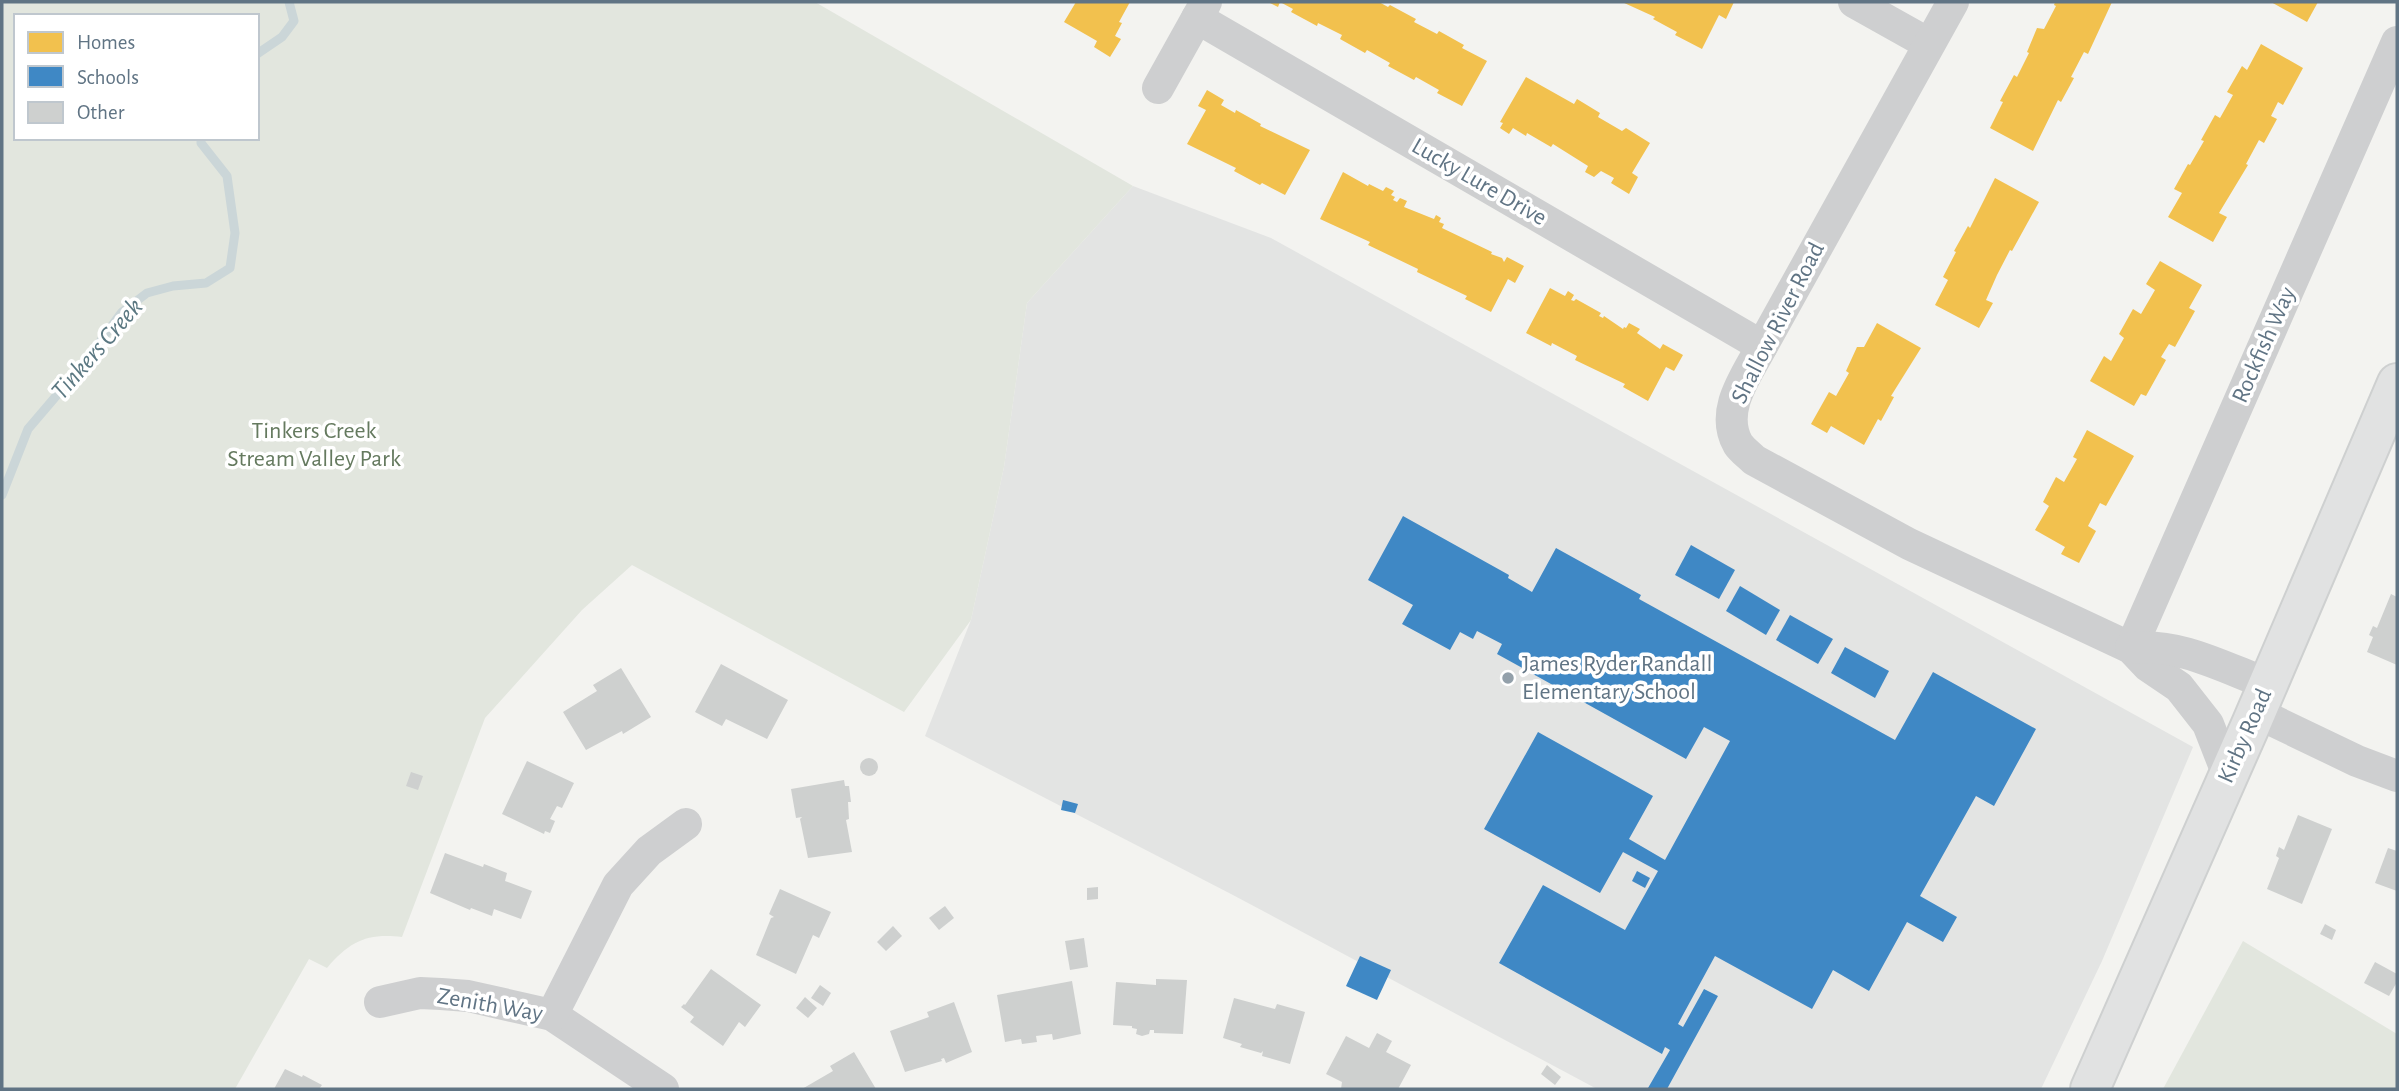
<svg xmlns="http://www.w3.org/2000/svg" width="2399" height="1091" viewBox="0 0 2399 1091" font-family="'Alegreya Sans',sans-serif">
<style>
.built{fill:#e3e4e3}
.green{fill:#e2e6de;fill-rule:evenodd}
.homes{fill:#f2c14e}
.schools{fill:#3f88c5}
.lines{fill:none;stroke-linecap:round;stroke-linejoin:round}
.stream{stroke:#cbd6d8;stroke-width:9}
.building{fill:#ced0cf}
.secondary-casing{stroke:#ced0d0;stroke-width:42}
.minor{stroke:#cecfd0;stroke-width:32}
.secondary{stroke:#e1e2e2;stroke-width:38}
.poi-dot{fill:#93a0aa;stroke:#fff;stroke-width:2.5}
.labels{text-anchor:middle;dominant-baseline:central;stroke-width:7;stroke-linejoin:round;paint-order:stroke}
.street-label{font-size:24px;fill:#607484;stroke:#fff}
.park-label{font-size:24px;fill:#657a5f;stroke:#fff}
.poi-label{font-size:24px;fill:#607484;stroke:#fff;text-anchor:start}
.water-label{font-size:26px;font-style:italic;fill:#5b7882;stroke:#fff}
</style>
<rect width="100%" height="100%" fill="#f3f3f0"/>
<polygon class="built" points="1133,186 1271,238 2193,747 2102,961 2041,1089 1597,1089 1231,894 925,736 971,620 1004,467 1027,303"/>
<g class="green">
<path d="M2 2H815L1133 186 1027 303 1004 467 971 620 904 712 632 565 582 610 485 718 402 937C367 933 350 941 327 968L309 959 235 1089H2ZM16 16H257V138H16Z"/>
<polygon points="2243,941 2397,1034 2397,1089 2163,1089"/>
</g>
<g class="homes">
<polygon points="1076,2 1130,2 1119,22 1122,23 1115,36 1121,39 1110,57 1094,47 1097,41 1064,22"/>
<polygon points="1268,2 1379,2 1388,7 1390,5 1416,19 1414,22 1437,34 1439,31 1464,45 1462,48 1487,61 1462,106 1437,93 1439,90 1416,77 1414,80 1388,66 1390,63 1367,50 1365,53 1340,39 1342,35 1318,23 1317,26 1291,12 1293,9 1280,2 1278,7"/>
<polygon points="1622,2 1734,2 1726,19 1719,15 1702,49 1675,35 1677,32 1653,19 1655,17"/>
<polygon points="2055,2 2112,2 2088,54 2084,52 2071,77 2074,78 2061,102 2058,100 2033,151 1990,128 2003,102 2000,101 2014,75 2017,77 2029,53 2027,52 2037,28 2044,29 2056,6 2054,5"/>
<polygon points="2271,2 2318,2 2307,22"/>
<polygon points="2261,44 2303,68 2283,105 2278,102 2271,116 2277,119 2264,143 2259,140 2246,164 2248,165 2219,213 2227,217 2213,242 2168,217 2182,193 2174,189 2188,164 2190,165 2204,141 2201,140 2215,115 2220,118 2233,95 2227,92 2242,66 2247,70"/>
<polygon points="1526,77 1574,104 1577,99 1600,113 1598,117 1622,131 1626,128 1650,143 1632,173 1638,177 1629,194 1611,183 1614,178 1601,171 1594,177 1585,172 1588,166 1553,144 1551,147 1527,133 1526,136 1513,128 1509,134 1500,128 1503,123 1500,122"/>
<polygon points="1207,90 1224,100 1221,105 1235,113 1236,110 1261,124 1260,126 1310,150 1285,195 1262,183 1260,185 1234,171 1236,168 1187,144 1206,110 1198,106"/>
<polygon points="1343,172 1368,186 1369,184 1383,191 1386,187 1394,191 1391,195 1395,197 1393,200 1397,202 1400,198 1407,201 1404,207 1434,219 1436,215 1441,218 1439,222 1444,224 1442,228 1492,252 1491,254 1502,258 1504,262 1507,257 1524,266 1515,283 1508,279 1491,312 1465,299 1467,296 1417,272 1418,269 1368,245 1370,242 1320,219"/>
<polygon points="1995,178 2039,202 2012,251 2010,250 1997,275 1986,300 1993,303 1979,328 1935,305 1948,280 1943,277 1956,252 1954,251 1968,226 1970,228"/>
<polygon points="2160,261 2202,285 2189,308 2195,311 2175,347 2169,344 2161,357 2166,360 2146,396 2141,394 2134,406 2090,381 2104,356 2111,361 2124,338 2119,334 2133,309 2141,314 2155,290 2146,284"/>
<polygon points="1550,288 1565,296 1568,291 1574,295 1571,300 1574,301 1576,299 1601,313 1599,316 1603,318 1604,316 1623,329 1624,327 1626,328 1629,323 1640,329 1637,333 1660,349 1663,344 1683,355 1674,371 1666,367 1648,401 1623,387 1625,384 1575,360 1577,356 1552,343 1551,346 1526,333"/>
<polygon points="1877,323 1921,348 1891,396 1894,397 1881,421 1878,419 1864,445 1831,426 1827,433 1811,424 1829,392 1836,396 1849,373 1846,371 1857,347 1864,347"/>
<polygon points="2087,430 2134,456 2106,506 2100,503 2088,526 2096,531 2079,563 2061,554 2065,547 2035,530 2049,506 2043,502 2056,477 2064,482 2077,459 2073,457"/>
</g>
<g class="schools">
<polygon points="1403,516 1509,575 1508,578 1532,592 1556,548 1641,595 1639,599 1895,740 1933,672 2036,729 1994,806 1976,796 1920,896 1957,917 1943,942 1907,922 1869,991 1833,970 1812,1009 1715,956 1678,1024 1683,1027 1704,989 1718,996 1667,1089 1648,1088 1670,1050 1665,1047 1662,1054 1499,963 1543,885 1625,930 1658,871 1623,852 1600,893 1484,829 1538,732 1653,796 1629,839 1665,860 1730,741 1704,727 1686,759 1497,654 1502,644 1477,631 1473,639 1460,632 1450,650 1402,624 1413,605 1368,580"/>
<polygon points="1691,545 1735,570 1719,599 1675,575"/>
<polygon points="1740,586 1780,610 1766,635 1726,611"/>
<polygon points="1790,615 1833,639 1818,664 1776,640"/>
<polygon points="1845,647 1889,671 1875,698 1831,673"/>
<polygon points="1063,800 1078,804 1075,813 1061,810"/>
<polygon points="1637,871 1650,878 1645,888 1632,881"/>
<polygon points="1360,956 1391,970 1377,1000 1346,986"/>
</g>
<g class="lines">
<g class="stream">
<polyline points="257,54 282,37 294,21 289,2"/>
<polyline points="2,495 28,429 86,361 122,312 147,293 173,286 206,283 230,268 235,233 227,176 201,143 201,138"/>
</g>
</g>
<g class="building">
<polygon points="2391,594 2397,597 2397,665 2367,652 2373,637 2369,635 2373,626 2377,628"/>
<polygon points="721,664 788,700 767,739 726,719 722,726 695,712"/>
<polygon points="621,668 651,717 623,734 622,731 586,750 563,712 597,691 593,685"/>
<circle cx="869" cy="767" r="9"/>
<polygon points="527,761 574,783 562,808 557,806 550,819 555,821 550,833 545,831 544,834 502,814"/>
<polygon points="411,772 423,776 418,790 406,786"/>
<polygon points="844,780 845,786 849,786 851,802 848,802 849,819 846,820 852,852 808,858 800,819 802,817 796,818 791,789"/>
<polygon points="2298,815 2332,829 2302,904 2267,889 2279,858 2276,856 2279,847 2284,850"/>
<polygon points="2388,848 2397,851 2397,891 2375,883"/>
<polygon points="445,853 483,867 484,864 507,873 505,881 532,891 521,919 494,909 492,916 471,908 470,910 430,893"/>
<polygon points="1098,887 1098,899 1087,900 1087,888"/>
<polygon points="780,889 831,912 819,938 813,935 796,974 756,955 771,918 774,917 769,914"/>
<polygon points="945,906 954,918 939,930 929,918"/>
<polygon points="2325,924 2336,930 2332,940 2320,934"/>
<polygon points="893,926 902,936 886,951 877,942"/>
<polygon points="1084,938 1088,967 1070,970 1065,941"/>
<polygon points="2375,962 2397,974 2397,982 2389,996 2364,983"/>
<polygon points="711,969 761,1005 745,1027 739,1022 723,1046 690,1022 694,1017 681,1007 684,1004 685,1005"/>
<polygon points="1156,979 1187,980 1183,1034 1154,1033 1154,1030 1150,1030 1149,1034 1142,1036 1136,1034 1137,1029 1132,1028 1132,1026 1113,1025 1116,982 1156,985"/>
<polygon points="1072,981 1081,1034 1053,1040 1052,1034 1036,1036 1037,1042 1022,1044 1021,1039 1005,1042 997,995"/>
<polygon points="820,985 831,993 823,1006 811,998"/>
<polygon points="805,997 817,1008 808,1018 796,1008"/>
<polygon points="1234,998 1275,1009 1277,1004 1305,1012 1290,1064 1262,1056 1263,1051 1261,1053 1240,1047 1242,1044 1223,1038"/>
<polygon points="954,1002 972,1052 946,1063 944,1058 941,1059 942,1061 905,1072 890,1031 929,1017 927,1012"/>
<polygon points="1377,1033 1392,1041 1386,1052 1411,1065 1398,1089 1341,1089 1342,1082 1326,1074 1346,1036 1369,1048"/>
<polygon points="854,1052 876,1089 802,1089 833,1071 830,1066"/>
<polygon points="1547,1065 1561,1077 1555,1085 1541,1074"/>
<polygon points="285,1069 302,1077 303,1075 322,1085 319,1089 274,1089"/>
</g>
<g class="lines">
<g class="secondary-casing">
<polyline id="secondary" points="2090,1089 2252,722 2397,383"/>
</g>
<g class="minor">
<polyline points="1854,2 1929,44"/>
<path d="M1953 2 1762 346C1747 375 1719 410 1738 444 1742 450 1749 455 1754 460L1909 544 2131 648 2148 666 2179 687 2208 724 2228 775"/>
<polyline points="1197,18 1762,346"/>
<polyline points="1158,88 1206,2"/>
<polyline points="2131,648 2397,42"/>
<path d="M2131 648C2178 642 2225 668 2268 684"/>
<polyline points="2255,712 2357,761 2397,776"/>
<polyline points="380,1002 420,993 441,994 468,996 552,1015 663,1089"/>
<polyline points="552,1015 618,885 649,851 686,824"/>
</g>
<use href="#secondary" class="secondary"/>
</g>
<circle class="poi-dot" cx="1508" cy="678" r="7"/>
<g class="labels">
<g class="street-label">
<text transform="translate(1479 182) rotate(30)">Lucky Lure Drive</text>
<text transform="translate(1778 323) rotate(-63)">Shallow River Road</text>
<text transform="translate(2264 345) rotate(-66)">Rockfish Way</text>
<text transform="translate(2245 736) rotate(-66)">Kirby Road</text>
<text transform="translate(490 1005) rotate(10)">Zenith Way</text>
</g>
<g class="park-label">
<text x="314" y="431">Tinkers Creek<tspan x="314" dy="28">Stream Valley Park</tspan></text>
</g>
<g class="poi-label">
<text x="1522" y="664">James Ryder Randall<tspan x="1522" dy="28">Elementary School</tspan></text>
</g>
<g class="water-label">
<text transform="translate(97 349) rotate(-49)">Tinkers Creek</text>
</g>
</g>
<rect width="2399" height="1091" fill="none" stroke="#607484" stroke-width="7"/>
<rect x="14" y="14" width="245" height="126" fill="#ffffff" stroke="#bfc7ce" stroke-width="2"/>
<rect x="28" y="32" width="35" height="21" fill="#f2c14e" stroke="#bfc7ce" stroke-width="2"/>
<text x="77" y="49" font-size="21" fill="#607484">Homes</text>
<rect x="28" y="66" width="35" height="21" fill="#3f88c5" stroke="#bfc7ce" stroke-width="2"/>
<text x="77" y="84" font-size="21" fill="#607484">Schools</text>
<rect x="28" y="102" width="35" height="21" fill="#ced0cf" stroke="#bfc7ce" stroke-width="2"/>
<text x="77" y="119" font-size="21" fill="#607484">Other</text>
</svg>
